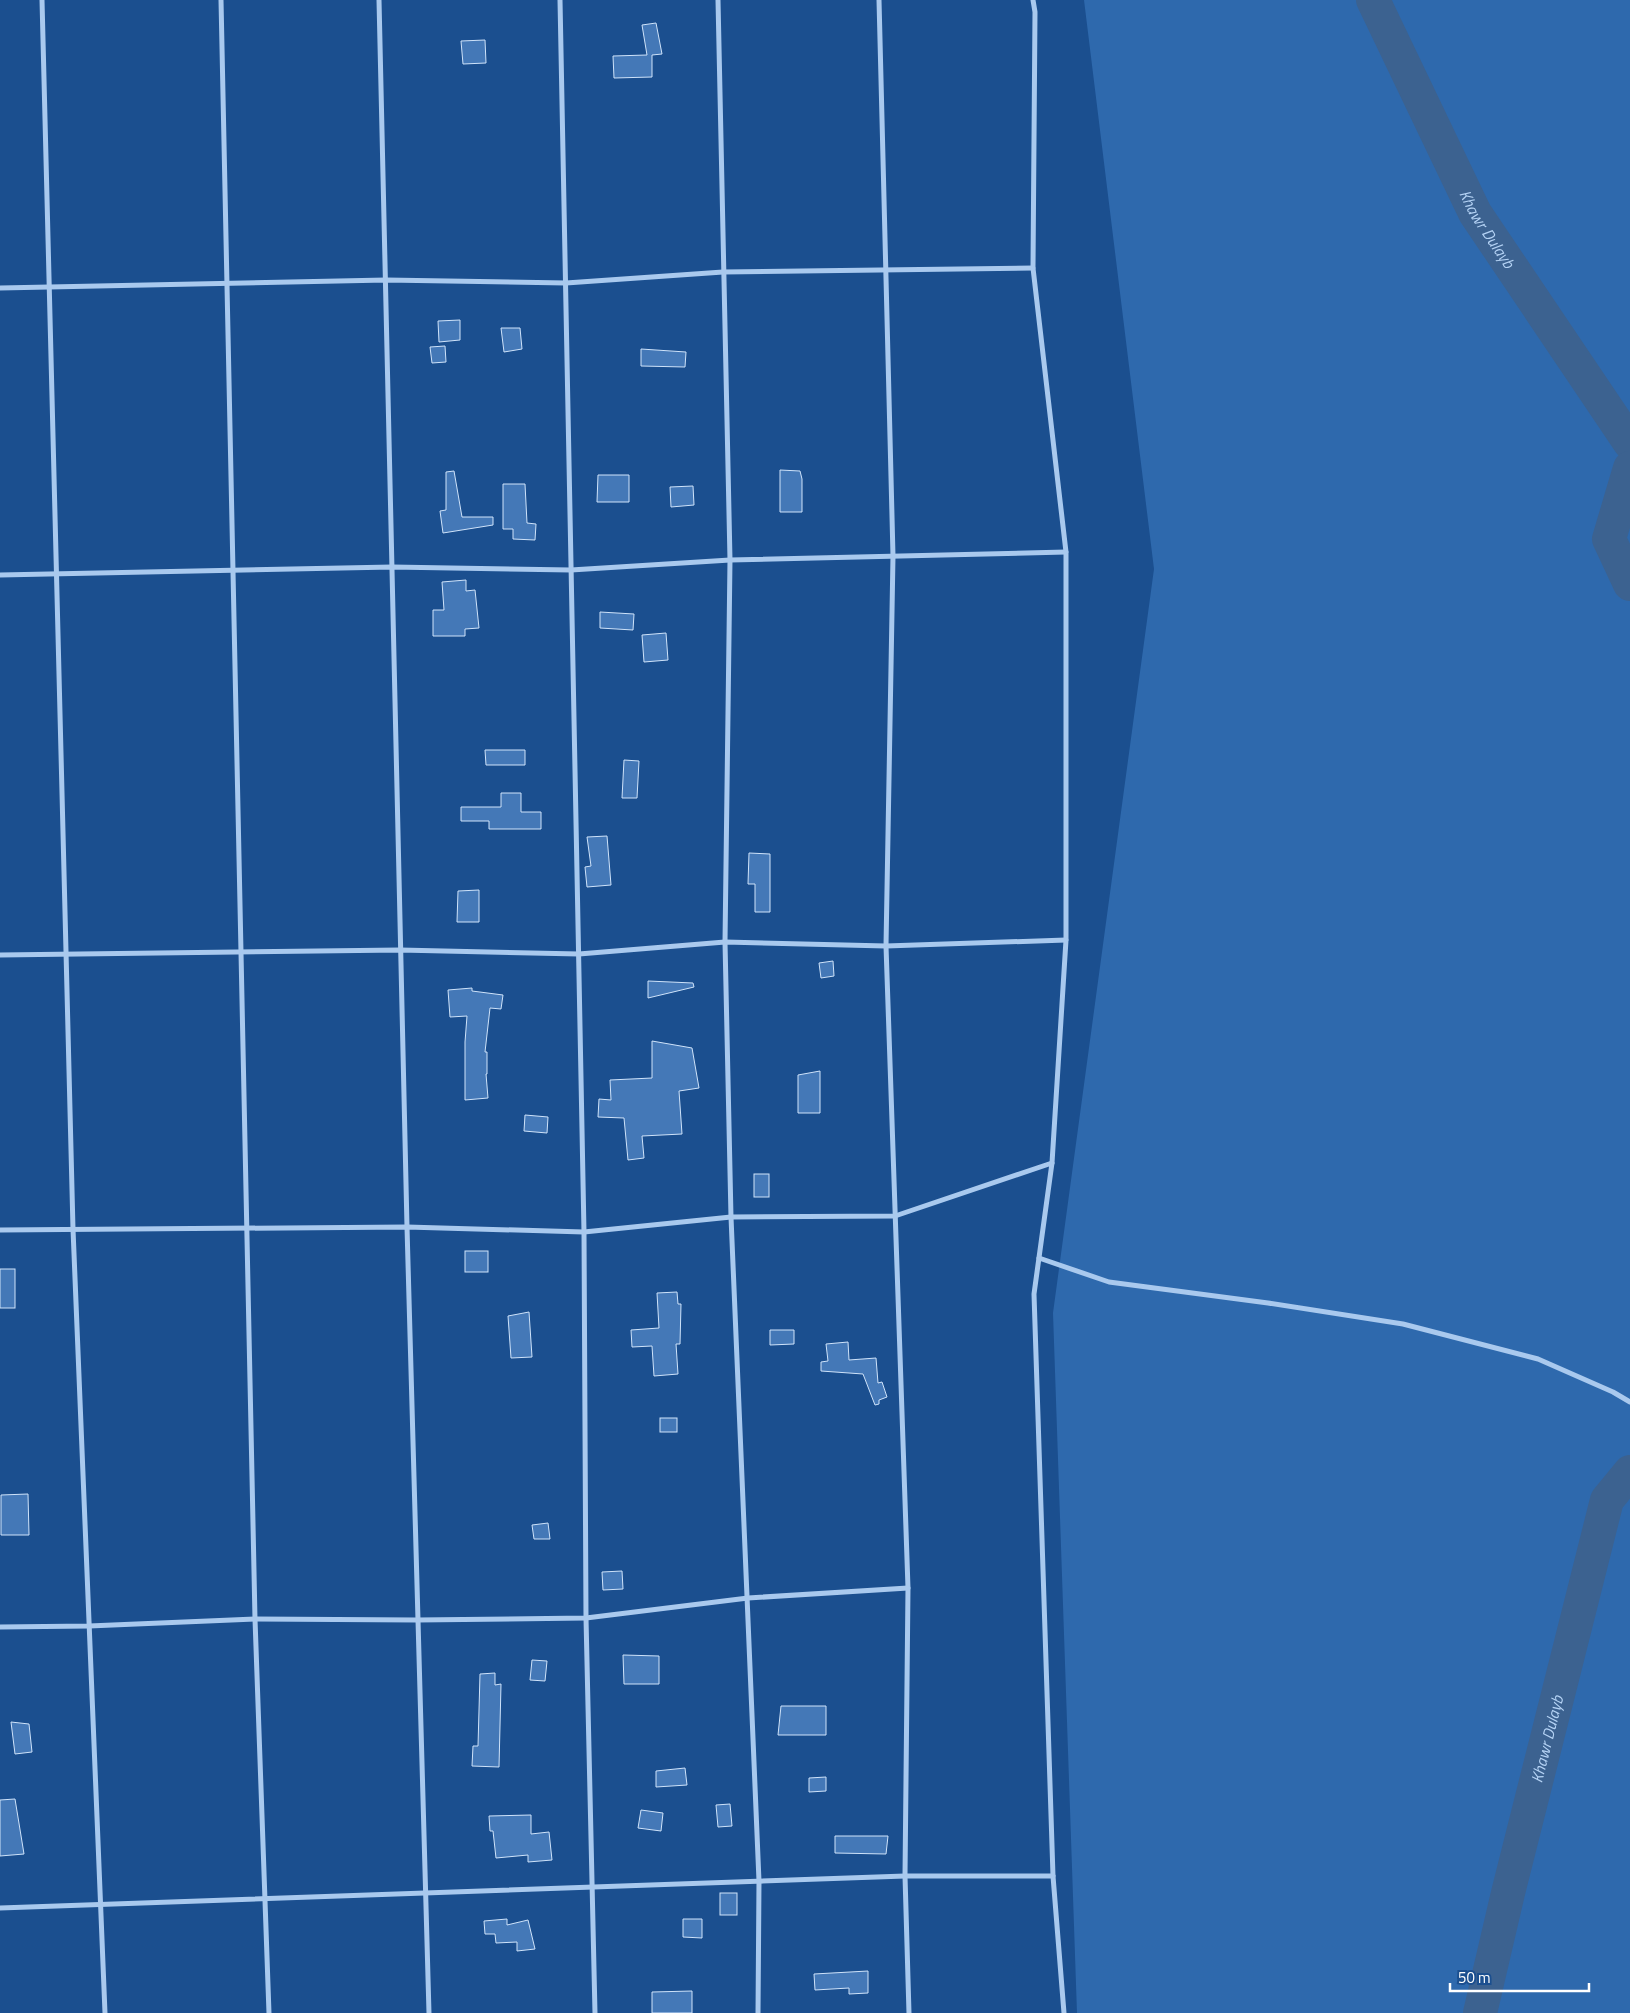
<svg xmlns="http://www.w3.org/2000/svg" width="1630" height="2013" viewBox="0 0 1630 2013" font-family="'Titillium Web',sans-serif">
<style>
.green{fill:#2e69ad}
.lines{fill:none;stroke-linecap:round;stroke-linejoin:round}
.river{stroke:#3c6290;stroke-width:34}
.building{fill:#4478b7;stroke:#cfe3fa}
.minor{stroke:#a9c9ee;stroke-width:5}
.labels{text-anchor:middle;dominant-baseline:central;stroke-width:4;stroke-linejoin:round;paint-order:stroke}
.water-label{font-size:16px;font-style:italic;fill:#b5d3f5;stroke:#1b4f8f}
</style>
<rect width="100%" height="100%" fill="#1b4f8f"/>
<polygon class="green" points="1084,0 1630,0 1630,2013 1077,2013 1053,1313 1154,569"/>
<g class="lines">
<g class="river">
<path id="s1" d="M1373 0 1475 213 1630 443"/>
<polyline points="1630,468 1609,539 1630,584"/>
<path id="s2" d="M1480 2013 1508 1893 1607 1500 1630 1472"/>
</g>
</g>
<g class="building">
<polygon points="656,23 662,54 652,55 652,77 614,78 613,56 647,55 642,25"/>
<polygon points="485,40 486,63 463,64 461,41"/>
<polygon points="460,320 460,340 439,342 438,321"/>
<polygon points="501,328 520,328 522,349 504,352"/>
<polygon points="445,346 446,362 432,363 430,347"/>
<polygon points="641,349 686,352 685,367 641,366"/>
<polygon points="780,470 800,471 802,479 802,512 780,512"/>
<polygon points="454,471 462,517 493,517 493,525 443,533 440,511 446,510 446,472"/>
<polygon points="598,475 629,475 629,502 597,502"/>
<polygon points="503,484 525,484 527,523 536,524 535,540 513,539 513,529 503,529"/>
<polygon points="693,486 694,505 671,507 670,487"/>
<polygon points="466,580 466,591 475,590 479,628 465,629 465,636 433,636 433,610 444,610 442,582"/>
<polygon points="600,612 634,614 633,630 600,628"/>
<polygon points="666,633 668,660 644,662 642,635"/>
<polygon points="485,750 525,750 525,765 486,765"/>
<polygon points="624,760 639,761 637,798 622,798"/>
<polygon points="501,793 521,793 521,812 541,812 541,829 489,829 489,821 461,821 461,807 501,807"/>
<polygon points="607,836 611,885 587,887 585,867 591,866 587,837"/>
<polygon points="749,853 770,854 770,912 755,912 755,884 748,884"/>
<polygon points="479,890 479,922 457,922 458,891"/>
<polygon points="833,961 834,976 821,978 819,963"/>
<polygon points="648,981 693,983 694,987 648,998"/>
<polygon points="472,988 472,991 503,995 501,1009 490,1008 485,1052 487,1052 487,1074 486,1074 488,1098 465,1100 465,1042 467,1016 450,1017 448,990"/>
<polygon points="652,1041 692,1048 699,1088 679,1091 682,1134 642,1136 644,1158 628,1160 624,1118 598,1117 599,1099 611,1100 610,1080 652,1078"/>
<polygon points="820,1071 820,1113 798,1113 798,1075"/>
<polygon points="525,1115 548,1117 547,1133 524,1131"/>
<rect x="754" y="1174" width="15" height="23"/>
<rect x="465" y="1251" width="23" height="21"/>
<rect x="0" y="1269" width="15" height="39"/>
<polygon points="677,1292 678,1304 681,1304 680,1344 676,1344 678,1374 654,1376 652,1346 632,1347 631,1330 659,1328 657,1293"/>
<polygon points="529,1312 532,1357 511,1358 508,1316"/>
<polygon points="770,1330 794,1330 794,1344 770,1345"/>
<polygon points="848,1342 849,1360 876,1358 878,1383 882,1382 887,1397 879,1400 879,1404 875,1405 863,1374 821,1371 821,1362 828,1361 826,1344"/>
<rect x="660" y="1418" width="17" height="14"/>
<polygon points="28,1494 29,1535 1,1535 1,1495"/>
<polygon points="548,1523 550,1539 534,1539 532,1525"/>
<polygon points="622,1571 623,1589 603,1590 602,1572"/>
<polygon points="623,1655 659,1656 659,1684 624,1684"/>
<polygon points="532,1660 547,1661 545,1681 530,1680"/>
<polygon points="495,1673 495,1685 501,1684 499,1767 472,1766 473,1746 478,1746 480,1674"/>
<polygon points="781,1706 826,1706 826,1735 778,1735"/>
<polygon points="11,1722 29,1724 32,1752 15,1754"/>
<polygon points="685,1768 687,1785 656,1787 656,1771"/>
<polygon points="826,1777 826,1791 809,1792 809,1778"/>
<polygon points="15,1799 24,1854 0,1856 0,1800"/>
<polygon points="730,1804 732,1826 718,1827 716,1805"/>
<polygon points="641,1810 663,1813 661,1831 638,1828"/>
<polygon points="531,1815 531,1834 549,1832 552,1860 528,1862 528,1855 496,1858 493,1831 490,1831 489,1816"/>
<polygon points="835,1836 888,1836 886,1854 835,1853"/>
<rect x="720" y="1893" width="17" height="22"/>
<polygon points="507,1919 507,1925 528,1920 535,1949 517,1951 517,1942 496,1943 495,1934 485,1934 484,1921"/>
<polygon points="683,1919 702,1919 702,1938 683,1937"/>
<polygon points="868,1971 868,1993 849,1994 849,1988 815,1990 814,1974"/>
<polygon points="692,1991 692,2013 652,2013 652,1992"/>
</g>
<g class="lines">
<g class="minor">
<polyline points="42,0 73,1229 105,2013"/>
<polyline points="221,0 255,1619 269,2013"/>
<polyline points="379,0 407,1227 429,2013"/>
<polyline points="560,0 584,1232 586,1618 595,2013"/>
<polyline points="718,0 730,560 725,942 731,1217 759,1881 758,2013"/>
<polyline points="879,0 893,556 886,946 908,1588 905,1876 909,2013"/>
<polyline points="1033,0 1035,12 1033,268 1066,552 1066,940 1052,1163 1034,1294 1053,1876 1064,2013"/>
<polyline points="0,288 386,280 566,283 723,272 1033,268"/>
<polyline points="0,575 392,567 571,570 730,560 1066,552"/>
<polyline points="0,955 400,950 579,954 725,942 886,946 1066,940"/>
<polyline points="0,1230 407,1227 584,1232 731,1217 895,1216 1052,1163"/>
<polyline points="1039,1258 1109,1282 1268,1303 1403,1324 1538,1359 1613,1392 1630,1402"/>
<polyline points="0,1627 89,1626 255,1619 417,1620 586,1618 748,1598 908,1588"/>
<polyline points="0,1908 905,1876 1053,1876"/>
</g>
</g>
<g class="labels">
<g class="water-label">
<text stroke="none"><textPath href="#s1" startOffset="256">Khawr Dulayb</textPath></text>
<text stroke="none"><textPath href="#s2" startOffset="282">Khawr Dulayb</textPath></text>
</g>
</g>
<path d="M1450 1983v8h139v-8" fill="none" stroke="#ffffff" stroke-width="2.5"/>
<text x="1458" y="1983" font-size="15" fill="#ffffff" stroke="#1b4f8f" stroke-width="4" paint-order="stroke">50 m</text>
</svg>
